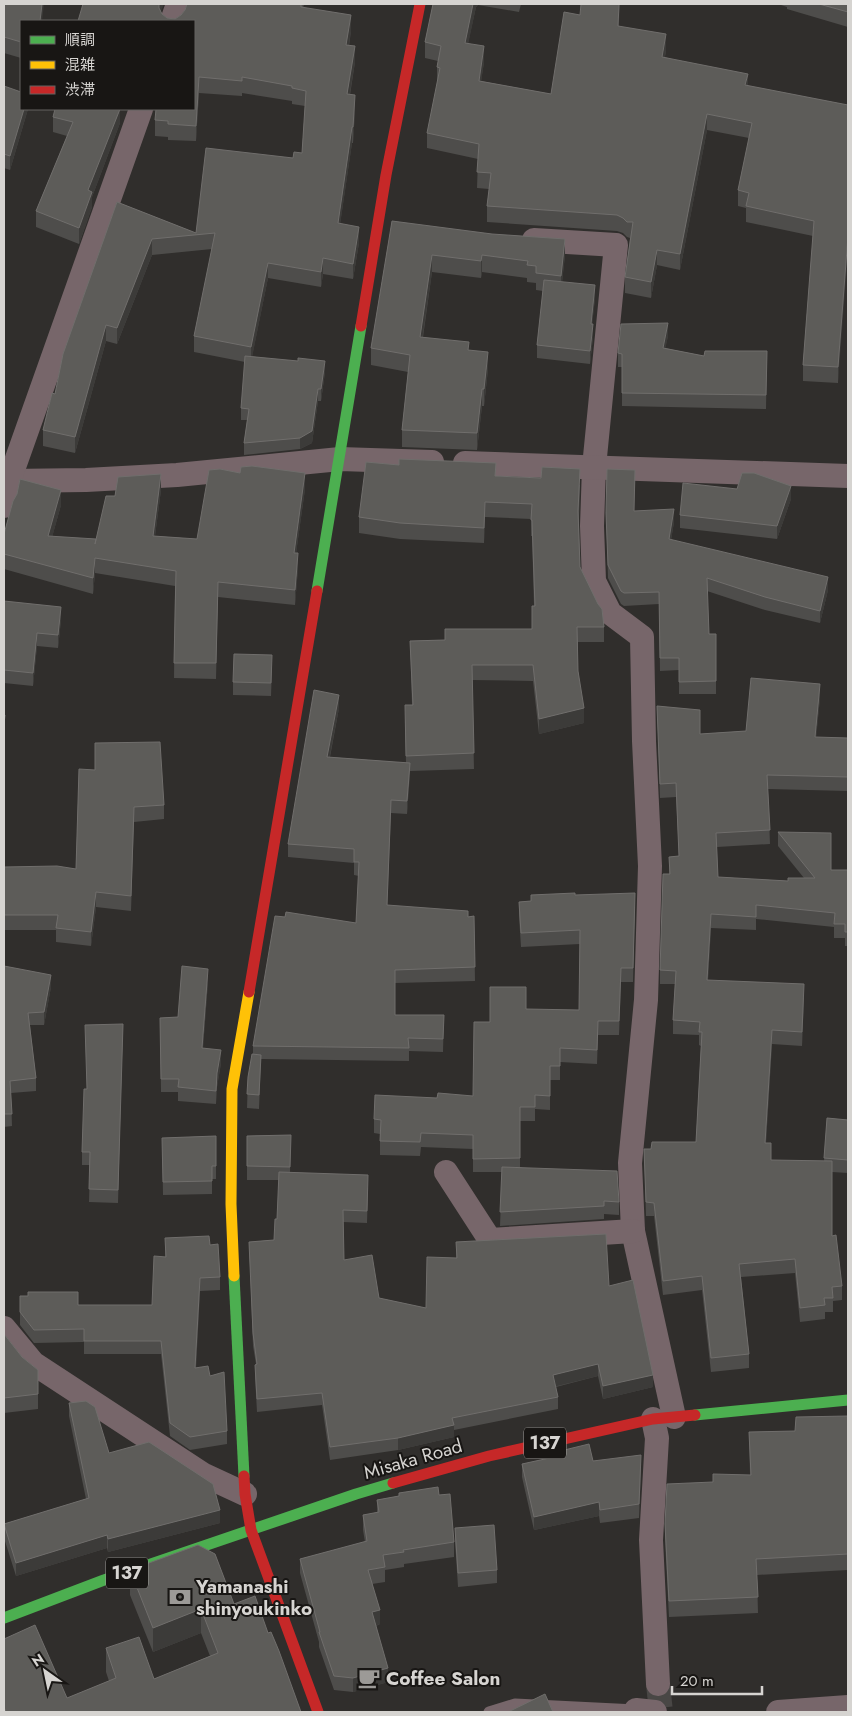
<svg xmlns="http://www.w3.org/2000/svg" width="852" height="1716" viewBox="0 0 852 1716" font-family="Jost,'Noto Sans JP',sans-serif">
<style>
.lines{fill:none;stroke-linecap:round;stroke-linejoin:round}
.street-tunnel{stroke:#494745;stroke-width:24;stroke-dasharray:24 12;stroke-linecap:butt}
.lane{stroke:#77666a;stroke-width:11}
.street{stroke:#77666a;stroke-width:24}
.fast{stroke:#4caf50;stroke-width:11}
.slow{stroke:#ffc107;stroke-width:11}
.jam{stroke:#c62828;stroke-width:11}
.wall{fill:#4e4d4b}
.shaded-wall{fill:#3c3b39}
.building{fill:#5d5c59;stroke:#706e6c}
.labels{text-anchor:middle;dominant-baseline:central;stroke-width:4;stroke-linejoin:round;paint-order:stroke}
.shield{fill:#181614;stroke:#9d9b98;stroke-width:1}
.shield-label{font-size:18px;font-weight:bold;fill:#d6d4d1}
.street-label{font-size:19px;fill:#d6d4d1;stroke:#181614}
.poi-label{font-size:19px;font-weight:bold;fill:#d6d4d1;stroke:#181614;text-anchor:start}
</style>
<rect width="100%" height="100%" fill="#302e2c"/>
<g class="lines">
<polyline class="street-tunnel" points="658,1684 661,1712"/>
<polyline class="lane" points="489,1712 515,1704 636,1710"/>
<g class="street">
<polyline points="172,21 178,4"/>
<polyline points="534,240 616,245 594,467 592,526 594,581 610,613 642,637 644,741 650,866 646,1000 630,1163 633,1231 674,1417"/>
<polyline points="465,463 848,476"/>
<polyline points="4,479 9,481 86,480 177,475 340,459 432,462"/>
<polyline points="4,506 9,481 141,109"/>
<polyline points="446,1172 490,1240 633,1231"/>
<polyline points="4,1328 33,1363 204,1475 245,1494"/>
<polyline points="653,1419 657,1438 651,1540 658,1684"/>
<polyline points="636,1710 655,1712"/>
<polyline points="778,1712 848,1707"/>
</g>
<g class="fast">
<polyline points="317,591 361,326"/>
<polyline points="234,1276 244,1476"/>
<polyline points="695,1415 848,1400"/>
<polyline points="4,1618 104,1580 356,1494 393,1483"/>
</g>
<polyline class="slow" points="234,1276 231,1204 232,1089 249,992"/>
<g class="jam">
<polyline points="361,326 386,175 420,4"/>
<polyline points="249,992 317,591"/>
<polyline points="244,1476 245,1494 251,1530 318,1712"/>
<polyline points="393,1483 489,1456 653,1419 695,1415"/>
</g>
</g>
<g class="wall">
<polygon points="4,4 21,21 21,58 4,53"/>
<polygon points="187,4 304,4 303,8 351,31 349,46 355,62 350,95 355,111 353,143 352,143 340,224 359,243 353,279 323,274 321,287 268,278 252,356 325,372 321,401 318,401 312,443 300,449 244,455 244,443 247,420 241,420 241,408 245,362 194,352 194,336 212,249 152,255 117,344 106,341 75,453 43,446 43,430 117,202 196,233 293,158 302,153 305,106 292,104 292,101 242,93 242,96 199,93 196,141 168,140 168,137 155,136 155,120 194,21 78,21 161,12 162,14 167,18 175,19 181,15 185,10"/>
<polygon points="433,4 521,4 519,12 478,5 476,7 468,43 484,62 481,81 551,94 618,26 666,50 665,57 748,86 848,105 838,383 803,381 803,365 813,236 746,222 746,208 738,206 738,190 749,138 707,130 680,270 657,265 651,298 625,293 625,277 630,238 627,237 623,233 617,231 487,222 487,206 489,189 477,188 478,159 427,148 427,133 437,83 437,67 438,61 425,58 425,42"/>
<polygon points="778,4 848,4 848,27 787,9 787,7"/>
<polygon points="4,86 21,109 28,109 10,170 4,168"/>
<polygon points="120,109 120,123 92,197 92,207 79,244 36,227 36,211 67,136 53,132 53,117"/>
<polygon points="392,221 565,255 562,282 595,298 592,324 593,337 590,364 537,358 537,345 543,291 536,290 536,283 527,282 527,278 482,272 481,278 432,272 423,337 469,350 488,369 484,406 482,406 477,450 402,447 402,430 408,372 371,365 371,348"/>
<polygon points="668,336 665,348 704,356 767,351 766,409 622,406 622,367 618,367 618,353"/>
<polygon points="496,476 580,485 579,518 580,567 604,627 604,642 578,642 578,671 584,723 539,734 533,681 472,680 474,769 410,771 407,814 391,813 387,905 468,917 474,916 475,981 395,983 395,1015 444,1015 443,1052 409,1051 409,1061 261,1059 259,1109 247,1108 248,1077 253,1054 253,1046 285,917 356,923 359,876 354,875 354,863 288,857 288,844 339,708 330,757 406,763 405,721 412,705 410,641 445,640 532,629 534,606 532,536 531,536 531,519 485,517 484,543 400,539 359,533 359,517"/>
<polygon points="305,489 296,553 298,568 295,605 218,597 216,679 174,678 175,586 95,573 93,594 4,569 4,534 61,505 52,537 96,543 115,496 161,490 155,536 197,539"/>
<polygon points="737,489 791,499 777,539 680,528 680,515"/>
<polygon points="634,511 674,522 671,540 828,590 820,623 765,610 707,591 709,634 716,634 716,694 679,694 679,670 660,671 659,604 624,606 621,604 608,578 606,513"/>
<polygon points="4,601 61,620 58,648 37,646 33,686 4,683"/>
<polygon points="272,668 271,696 233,695 233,682"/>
<polygon points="820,698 816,737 848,738 848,791 768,789 770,844 717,847 718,877 788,881 804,878 778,846 778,832 831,870 848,870 848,946 845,946 845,938 834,938 834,927 756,919 756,930 711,928 708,980 804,998 802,1046 772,1044 766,1143 771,1160 824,1161 827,1118 848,1120 848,1173 832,1172 832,1236 842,1286 842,1300 833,1301 833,1312 825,1312 825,1319 800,1322 795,1273 741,1277 749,1354 749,1368 711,1372 702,1290 663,1295 654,1216 646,1216 644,1149 651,1149 696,1142 701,1046 699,1045 699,1035 673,1034 673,1020 675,984 660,984 660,970 669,874 669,857 679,856 676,797 660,798 657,706 700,734 746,731"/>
<polygon points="79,769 164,805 164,819 134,822 131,911 96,907 91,946 56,942 56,930 4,930 4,867 76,869"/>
<polygon points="575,895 635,907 633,982 621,982 619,1035 598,1035 597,1064 560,1062 560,1080 550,1080 550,1110 535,1109 535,1121 520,1121 520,1167 619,1202 619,1215 604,1214 604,1219 500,1226 502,1172 473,1172 473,1149 421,1147 420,1156 380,1155 380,1134 374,1133 374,1119 437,1098 473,1096 490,1022 526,1009 579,1010 580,944 521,947 519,916 519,902 531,901"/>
<polygon points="4,966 51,987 44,1025 30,1025 36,1078 36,1091 11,1093 12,1126 4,1127"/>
<polygon points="208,982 203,1048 221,1063 217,1087 216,1104 178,1101 178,1092 161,1092 160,1018 178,1017"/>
<polygon points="123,1024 118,1203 89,1202 90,1165 82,1165 82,1152 87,1089"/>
<polygon points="291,1135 290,1172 368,1188 367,1223 343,1222 344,1260 379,1298 426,1308 456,1258 456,1242 609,1286 653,1387 603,1399 598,1376 556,1387 558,1397 558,1409 454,1430 454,1437 398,1450 330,1460 322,1405 257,1412 255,1377 255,1365 256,1364 253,1346 249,1242 274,1240 277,1219 279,1180 247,1180 247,1136"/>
<polygon points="216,1136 216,1179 212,1179 212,1194 163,1195 162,1138"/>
<polygon points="165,1238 210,1245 220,1277 220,1290 200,1291 196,1368 210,1376 227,1431 227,1444 190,1450 170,1436 161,1354 84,1354 84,1342 34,1343 20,1325 20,1296 78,1305 152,1305 165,1257"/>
<polygon points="4,1334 22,1357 38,1370 38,1409 4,1413"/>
<polygon points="69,1403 109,1453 220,1523 108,1552 107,1548 16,1576 4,1538 4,1524 86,1499 69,1416"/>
<polygon points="848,1416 848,1570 757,1575 758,1613 669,1617 665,1540 665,1524 713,1482 750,1475 749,1432 795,1431"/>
<polygon points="552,1453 593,1461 641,1469 639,1518 600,1523 599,1516 534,1530 522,1477 522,1464 552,1458"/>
<polygon points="399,1493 439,1495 454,1542 454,1557 404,1564 404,1567 385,1570 385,1582 372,1584 380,1624 376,1626 388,1682 353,1692 334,1690 319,1647 319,1642 300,1573 300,1559 365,1542 363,1530 363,1515 377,1513 377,1500 399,1496"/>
<polygon points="455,1528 497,1570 497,1583 458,1587 455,1541"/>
<polygon points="130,1570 234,1604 268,1633 301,1712 4,1712 4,1639 67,1698 109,1681 106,1672 106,1648 154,1679 210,1656 201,1633 153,1652 130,1595"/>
</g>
<g class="shaded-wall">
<polygon points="42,4 44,4 42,21 40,21"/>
<polygon points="159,4 164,4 159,16"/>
<polygon points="473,4 478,4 478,5 476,7 465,59 465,43"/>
<polygon points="619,4 620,4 618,41 618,26"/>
<polygon points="351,15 351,31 346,61 346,45"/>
<polygon points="666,34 666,50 662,73 662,57"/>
<polygon points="355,46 355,62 347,110 347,94"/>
<polygon points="484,46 484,62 479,97 479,81"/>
<polygon points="748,74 748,90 745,85"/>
<polygon points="199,77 199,93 196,141 196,126"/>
<polygon points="355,95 355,111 353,143 353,127"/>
<polygon points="24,109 28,109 10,170 10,156"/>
<polygon points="120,109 120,123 92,197 92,207 79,244 79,228 88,190"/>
<polygon points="707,114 707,130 680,270 680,254"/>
<polygon points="352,127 352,143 338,239 338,223"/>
<polygon points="359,227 359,243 353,279 353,264"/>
<polygon points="848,236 848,251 838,383 838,367"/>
<polygon points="152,239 152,255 117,344 117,328"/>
<polygon points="565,239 565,255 561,293 561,276"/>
<polygon points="657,250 657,265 651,298 651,282"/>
<polygon points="432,255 432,272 420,354 420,337"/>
<polygon points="482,255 482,272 481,278 481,261"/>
<polygon points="323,258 323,274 321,287 321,272"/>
<polygon points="268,263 268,278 251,363 251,347"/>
<polygon points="595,285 595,298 591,337 591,324"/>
<polygon points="668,323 668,336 663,361 663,348"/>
<polygon points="593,324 593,337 590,364 590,351"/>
<polygon points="106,325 106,341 75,453 75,437"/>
<polygon points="488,352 488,369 484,406 484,389"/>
<polygon points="325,361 325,372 321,401 321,389"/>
<polygon points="318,389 318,401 312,443 300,449 300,438"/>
<polygon points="482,389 482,406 477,450 477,433"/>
<polygon points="305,473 305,489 294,568 294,553"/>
<polygon points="161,474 161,490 153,551 153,536"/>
<polygon points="791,486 791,499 777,539 777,526"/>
<polygon points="61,490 61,505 48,552 48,536"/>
<polygon points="485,502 485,517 484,543 484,528"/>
<polygon points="674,509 674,522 669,552 669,539"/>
<polygon points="298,553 298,568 295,605 295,590"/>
<polygon points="95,558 95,573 93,594 93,578"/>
<polygon points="828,577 828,590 820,623 820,611"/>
<polygon points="61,607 61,620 58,648 58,635"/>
<polygon points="37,633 37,646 33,686 33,673"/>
<polygon points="820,684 820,698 815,751 815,737"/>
<polygon points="339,695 339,708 327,770 327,757"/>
<polygon points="584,708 584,723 539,734 539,719"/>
<polygon points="5,715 5,728 4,737 4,724"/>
<polygon points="410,763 410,776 407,814 407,801"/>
<polygon points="391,800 391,813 387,918 387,905"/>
<polygon points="96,892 96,907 91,946 91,932"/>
<polygon points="711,914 711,928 707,994 707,980"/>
<polygon points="621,968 621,982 619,1035 619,1021"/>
<polygon points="208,969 208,982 202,1061 202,1048"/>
<polygon points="51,975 51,987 44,1025 44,1012"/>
<polygon points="804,984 804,998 802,1046 802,1032"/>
<polygon points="772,1030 772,1044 765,1157 765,1143"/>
<polygon points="221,1050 221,1063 217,1087 216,1104 217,1073"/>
<polygon points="200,1278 200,1291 195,1381 195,1368"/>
<polygon points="598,1364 598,1376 553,1387 553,1375"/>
<polygon points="653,1375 653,1387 603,1399 603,1386"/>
<polygon points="454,1425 454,1437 398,1450 398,1438"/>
<polygon points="641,1455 641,1469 639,1518 639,1504"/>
<polygon points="599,1502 599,1516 534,1530 534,1517"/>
<polygon points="220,1510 220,1523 108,1552 108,1539"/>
<polygon points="107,1535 107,1548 16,1576 16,1563"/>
<polygon points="201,1609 201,1633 153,1652 153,1628"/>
<polygon points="380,1610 380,1624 372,1627 372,1612"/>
<polygon points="388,1668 388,1682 353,1692 353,1678"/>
</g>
<g class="building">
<polygon points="4,4 42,4 40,21 21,21 21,42 4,37"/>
<polygon points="83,4 159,4 159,8 162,14 167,18 175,19 181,15 185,10 187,4 301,4 301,7 351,15 346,45 355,46 347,94 355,95 353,127 352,127 338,223 359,227 353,264 323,258 321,272 268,263 251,347 194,336 215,233 152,239 117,328 106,325 75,437 43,430 52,393 55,394 63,354 117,202 196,233 206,148 293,158 294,152 302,153 306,91 292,88 292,86 242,77 242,81 199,77 196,126 168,124 168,121 155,120 156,109 194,109 194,21 78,21"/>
<polygon points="433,4 473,4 465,43 484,46 479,81 551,94 564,12 580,15 581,4 619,4 618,26 666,34 662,57 748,74 745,85 848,105 848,236 838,367 803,365 814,221 746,206 749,193 738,190 752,123 707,114 680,254 657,250 651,282 625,277 633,222 627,222 623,218 617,215 487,206 491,173 477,172 479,144 427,133 440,68 437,67 441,46 425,42"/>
<polygon points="819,4 848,4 848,12"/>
<polygon points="4,86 21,92 21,109 24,109 10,156 4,154"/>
<polygon points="55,109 120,109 88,190 92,192 79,228 36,211 73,122 53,117"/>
<polygon points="392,221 492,234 565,239 561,276 536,273 536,266 527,265 528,261 482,255 481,261 432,255 420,337 469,342 468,350 488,352 484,389 482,389 477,433 402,430 410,355 371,348"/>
<polygon points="544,280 595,285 591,324 593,324 590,351 537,345"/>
<polygon points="668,323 663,348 704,356 705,351 767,351 766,395 622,393 622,354 618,353 621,324"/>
<polygon points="245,356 298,361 298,358 325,361 321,389 318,389 312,431 300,438 244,443 249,409 241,408"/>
<polygon points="399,459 496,463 495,476 541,478 542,467 580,469 578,511 580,567 598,604 602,609 604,627 577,627 578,671 584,708 539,719 533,665 472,665 474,753 406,756 405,705 413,705 410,641 445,640 445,629 532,629 532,606 535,606 532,520 531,520 532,504 485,502 484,528 400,523 359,517 366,462 399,465"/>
<polygon points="252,466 305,473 294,553 298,553 295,590 218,582 216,663 174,663 176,571 95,558 93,578 4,554 4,534 13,501 17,494 20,479 61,490 48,536 96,539 95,544 106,496 115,496 118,477 161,474 153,536 197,539 209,470 220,469 240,473 241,467"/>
<polygon points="607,469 635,470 634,511 674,509 669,539 828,577 820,611 765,597 707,578 709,634 716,634 716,681 679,682 679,658 660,658 659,592 624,593 621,591 608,565 606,513"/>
<polygon points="742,473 754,473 791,486 777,526 680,515 683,483 737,489"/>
<polygon points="4,601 61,607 58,635 37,633 33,673 4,670"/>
<polygon points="234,654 272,655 271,683 233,682"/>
<polygon points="751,678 820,684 815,737 848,738 848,777 767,775 770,830 716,833 718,877 788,881 788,878 815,878 778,832 831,833 831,870 848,870 848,932 845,932 845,924 834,924 835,913 756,905 756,917 711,914 707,980 804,984 802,1032 772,1030 765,1143 771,1143 771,1160 832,1161 832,1236 836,1235 842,1286 832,1287 833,1298 824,1298 825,1305 800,1308 795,1259 739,1264 749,1354 711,1358 702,1276 663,1281 654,1203 646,1202 644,1149 651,1149 652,1142 696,1142 702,1032 699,1032 700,1022 673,1020 676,971 660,970 663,874 670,874 669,857 679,856 676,783 660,784 657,706 700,710 700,734 746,731"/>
<polygon points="314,690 339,695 327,757 410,763 407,801 391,800 387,905 468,911 468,917 474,916 475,967 395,970 395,1015 444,1015 443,1039 408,1038 409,1048 253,1046 275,916 285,917 286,912 356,923 359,862 354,862 354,849 288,844"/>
<polygon points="4,714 5,715 4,724"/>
<polygon points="160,742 164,805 134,807 131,896 96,892 91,932 56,928 58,915 4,915 4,867 57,866 76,869 79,769 95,770 95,743"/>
<polygon points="575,893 575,895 635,893 633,968 621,968 619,1021 598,1021 597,1050 560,1048 560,1066 550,1066 550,1096 535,1095 535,1107 520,1107 520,1158 473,1159 473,1135 421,1133 420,1142 380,1141 381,1120 374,1119 375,1095 437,1098 438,1093 473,1096 474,1022 490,1022 490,987 526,987 526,1009 579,1010 580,930 521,933 519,902 531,901 531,895"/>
<polygon points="4,966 51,975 44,1012 28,1013 36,1078 10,1081 12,1114 4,1114"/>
<polygon points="182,966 208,969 202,1048 221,1050 217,1073 216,1091 178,1087 179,1079 161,1079 160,1018 178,1017"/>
<polygon points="123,1024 118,1190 89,1189 90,1152 82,1152 84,1089 87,1089 85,1025"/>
<polygon points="252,1054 261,1055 259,1095 247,1094 248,1077"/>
<polygon points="827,1118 848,1120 848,1160 824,1158"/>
<polygon points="291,1135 290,1167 247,1166 247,1136"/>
<polygon points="216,1136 216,1166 212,1166 212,1181 163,1182 162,1138"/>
<polygon points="502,1167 617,1171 619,1202 604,1201 604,1206 500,1212"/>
<polygon points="279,1172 368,1175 367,1211 343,1210 344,1260 372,1255 379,1298 426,1308 427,1257 457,1258 456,1242 606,1234 609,1286 633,1280 653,1375 603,1386 598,1364 553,1375 558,1397 452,1418 454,1425 398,1438 330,1447 322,1393 257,1399 255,1365 257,1364 253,1333 249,1242 274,1240 275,1219 277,1219"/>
<polygon points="209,1236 210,1245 218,1244 220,1277 200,1278 195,1368 208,1366 210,1376 224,1372 227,1431 190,1437 170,1423 161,1341 84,1341 84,1329 34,1330 20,1312 20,1296 28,1296 28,1292 78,1292 78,1305 152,1305 154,1256 166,1257 165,1238"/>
<polygon points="4,1334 22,1357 38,1370 38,1394 4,1398"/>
<polygon points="86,1401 95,1407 109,1453 149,1442 213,1484 220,1510 108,1539 107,1535 16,1563 4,1524 89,1498 69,1403"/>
<polygon points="848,1416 848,1554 756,1559 758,1597 669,1601 665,1524 667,1484 713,1482 713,1474 751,1475 749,1432 795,1431 796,1417"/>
<polygon points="589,1444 593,1461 641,1455 639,1504 600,1510 599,1502 534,1517 522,1464 554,1457 552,1453"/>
<polygon points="438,1487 439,1495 450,1494 454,1542 403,1550 404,1552 383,1555 385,1567 368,1570 380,1610 372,1612 388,1668 353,1678 334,1676 319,1632 320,1632 300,1559 367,1541 363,1515 379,1512 377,1500 399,1496 399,1493"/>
<polygon points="494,1525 497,1570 458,1573 455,1528"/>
<polygon points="198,1545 215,1554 234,1604 255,1596 268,1633 271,1632 279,1651 301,1712 6,1712 4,1707 4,1639 35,1625 67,1698 116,1678 106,1648 139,1637 154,1679 218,1653 201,1609 153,1628 130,1570"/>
<polygon points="545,1694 553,1712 508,1712"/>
</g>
<defs>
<g id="bank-bare" transform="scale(1.725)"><path d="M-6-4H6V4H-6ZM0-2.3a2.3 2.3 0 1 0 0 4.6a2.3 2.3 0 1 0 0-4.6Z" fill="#9c9a97" stroke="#181614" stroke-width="2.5" paint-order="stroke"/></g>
<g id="cafe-bare" transform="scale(1.725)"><path d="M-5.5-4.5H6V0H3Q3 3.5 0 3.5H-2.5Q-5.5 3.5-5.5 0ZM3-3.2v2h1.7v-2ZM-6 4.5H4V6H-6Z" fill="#9c9a97" stroke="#181614" stroke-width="2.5" paint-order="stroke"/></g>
</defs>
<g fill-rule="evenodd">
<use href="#bank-bare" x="180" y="1597"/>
<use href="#cafe-bare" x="369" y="1678"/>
</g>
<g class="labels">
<g class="shield">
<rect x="524" y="1427.5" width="42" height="31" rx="4"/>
<rect x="106" y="1557.5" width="42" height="31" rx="4"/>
</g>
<g class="shield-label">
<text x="545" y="1443">137</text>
<text x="127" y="1573">137</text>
</g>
<g class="street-label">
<text transform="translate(413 1459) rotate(-16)">Misaka Road</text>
</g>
<g class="poi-label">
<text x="196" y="1586">Yamanashi<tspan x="196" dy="22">shinyoukinko</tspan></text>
<text x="386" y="1678">Coffee Salon</text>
</g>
</g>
<rect width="852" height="1716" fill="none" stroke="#d6d4d1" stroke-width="10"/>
<rect x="20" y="20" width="175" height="90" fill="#181614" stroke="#646260"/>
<rect x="30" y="36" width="25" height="8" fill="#4caf50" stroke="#646260"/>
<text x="65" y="45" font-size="15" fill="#d6d4d1">順調</text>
<rect x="30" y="61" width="25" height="8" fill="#ffc107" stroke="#646260"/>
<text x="65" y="70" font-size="15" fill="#d6d4d1">混雑</text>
<rect x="30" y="86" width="25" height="8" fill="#c62828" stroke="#646260"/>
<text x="65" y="95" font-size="15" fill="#d6d4d1">渋滞</text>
<g transform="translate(45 1671) rotate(327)" stroke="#181614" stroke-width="4" paint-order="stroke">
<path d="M0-4L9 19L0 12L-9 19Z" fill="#d6d4d1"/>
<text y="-8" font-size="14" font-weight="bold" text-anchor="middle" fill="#d6d4d1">N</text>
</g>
<path d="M672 1686v8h90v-8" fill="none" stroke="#d6d4d1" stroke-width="2.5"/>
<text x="680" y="1686" font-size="15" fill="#d6d4d1" stroke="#181614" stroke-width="4" paint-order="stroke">20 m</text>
</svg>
